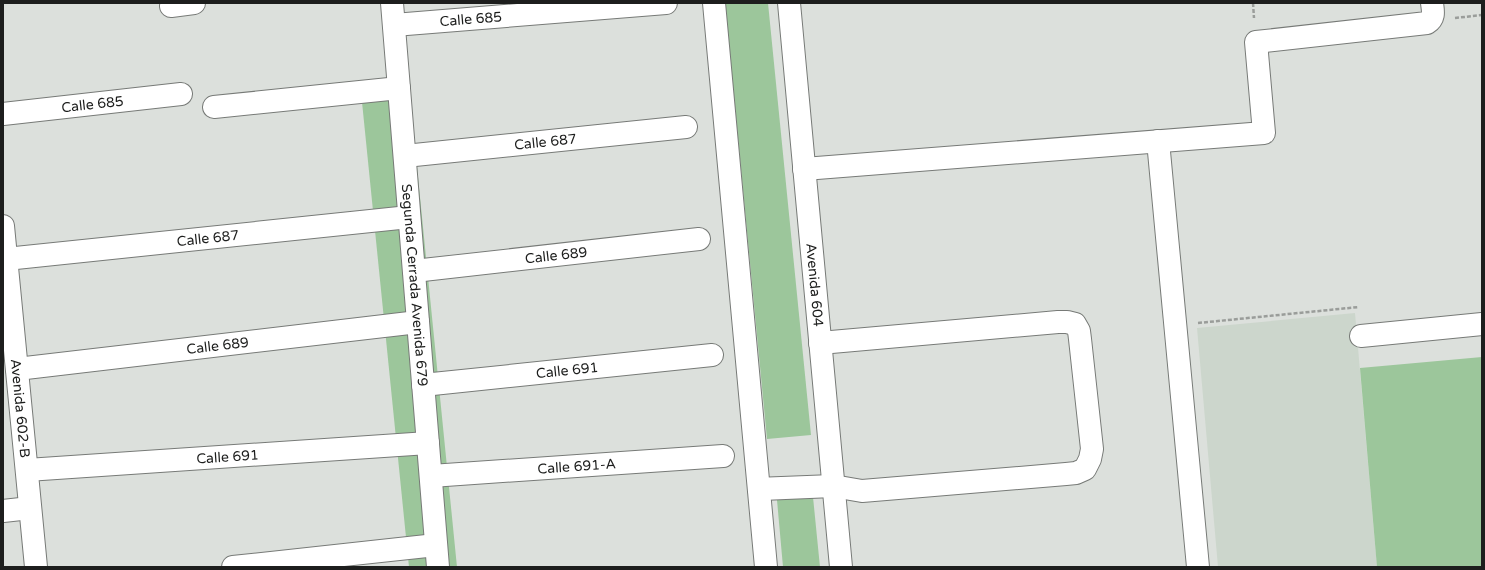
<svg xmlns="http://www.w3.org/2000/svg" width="1485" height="570" viewBox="0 0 1485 570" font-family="'Varela Round',sans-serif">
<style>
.built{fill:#ccd6cc}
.green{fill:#9cc69b}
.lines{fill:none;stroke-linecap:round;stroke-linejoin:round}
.minor-casing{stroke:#777a77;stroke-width:24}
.path{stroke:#9a9d9a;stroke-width:2.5;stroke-dasharray:4 2;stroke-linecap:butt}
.minor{stroke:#fff;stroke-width:22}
.labels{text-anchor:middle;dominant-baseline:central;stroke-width:3;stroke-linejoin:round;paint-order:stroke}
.street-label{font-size:14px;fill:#1d1e1d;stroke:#fff}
</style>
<rect width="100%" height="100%" fill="#dce0dc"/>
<polygon class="built" points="1355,313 1377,567 1218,567 1197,328"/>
<g class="green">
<polygon points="725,3 768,3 811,435 767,439"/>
<polygon points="410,97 457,567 409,567 362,102"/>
<polygon points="1482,357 1482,567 1377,567 1360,368"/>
<polygon points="813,497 820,567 783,567 777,500"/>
</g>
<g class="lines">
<g class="minor-casing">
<g id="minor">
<path id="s1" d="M392 3 438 567"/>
<polyline points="714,3 766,567"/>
<path id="s2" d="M789 3 841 567"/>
<polyline points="171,6 194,3"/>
<path id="s3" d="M394 25 666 3"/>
<polyline points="214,107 399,88"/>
<path id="s4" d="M3 114 181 94"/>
<polyline points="1158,141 1198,567"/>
<path id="s5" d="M405 156 686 127"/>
<path d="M804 169 1264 133 1256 42 1427 23C1435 18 1433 11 1432 3"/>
<path id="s6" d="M3 226 36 567"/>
<path id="s7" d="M6 259 409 217"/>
<path id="s8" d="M414 271 699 239"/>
<polyline points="1361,336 1482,324"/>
<path id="s9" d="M17 369 418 322"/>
<path id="s10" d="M423 385 712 355"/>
<path id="s11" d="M27 470 428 443"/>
<path id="s12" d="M431 476 723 456"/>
<polyline points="759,489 833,486 862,491 1066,474 1076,473 1085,469 1090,459 1092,449 1080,339 1079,331 1075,324 1067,322 1058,322 820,343"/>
<polyline points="3,511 30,508"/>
<polyline points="233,567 436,545"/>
</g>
</g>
<g class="path">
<polyline points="1253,3 1254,18"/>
<polyline points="1455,18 1482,15"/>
<polyline points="1198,323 1359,307"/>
</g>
<use href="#minor" class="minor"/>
</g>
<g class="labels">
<g class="street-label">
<text stroke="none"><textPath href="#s3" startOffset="77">Calle 685</textPath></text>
<text stroke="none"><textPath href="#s4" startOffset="90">Calle 685</textPath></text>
<text stroke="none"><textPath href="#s5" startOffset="141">Calle 687</textPath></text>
<text stroke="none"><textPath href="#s7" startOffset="203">Calle 687</textPath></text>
<text stroke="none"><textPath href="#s8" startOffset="143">Calle 689</textPath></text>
<text stroke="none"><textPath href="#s1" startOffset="283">Segunda Cerrada Avenida 679</textPath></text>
<text stroke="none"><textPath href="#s2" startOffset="283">Avenida 604</textPath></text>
<text stroke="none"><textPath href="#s9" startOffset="202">Calle 689</textPath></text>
<text stroke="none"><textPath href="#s10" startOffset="145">Calle 691</textPath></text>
<text stroke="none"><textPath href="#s6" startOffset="183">Avenida 602-B</textPath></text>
<text stroke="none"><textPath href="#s11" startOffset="201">Calle 691</textPath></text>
<text stroke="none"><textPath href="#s12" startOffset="146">Calle 691-A</textPath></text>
</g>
</g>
<rect width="1485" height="570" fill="none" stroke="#1d1e1d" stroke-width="8"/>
</svg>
